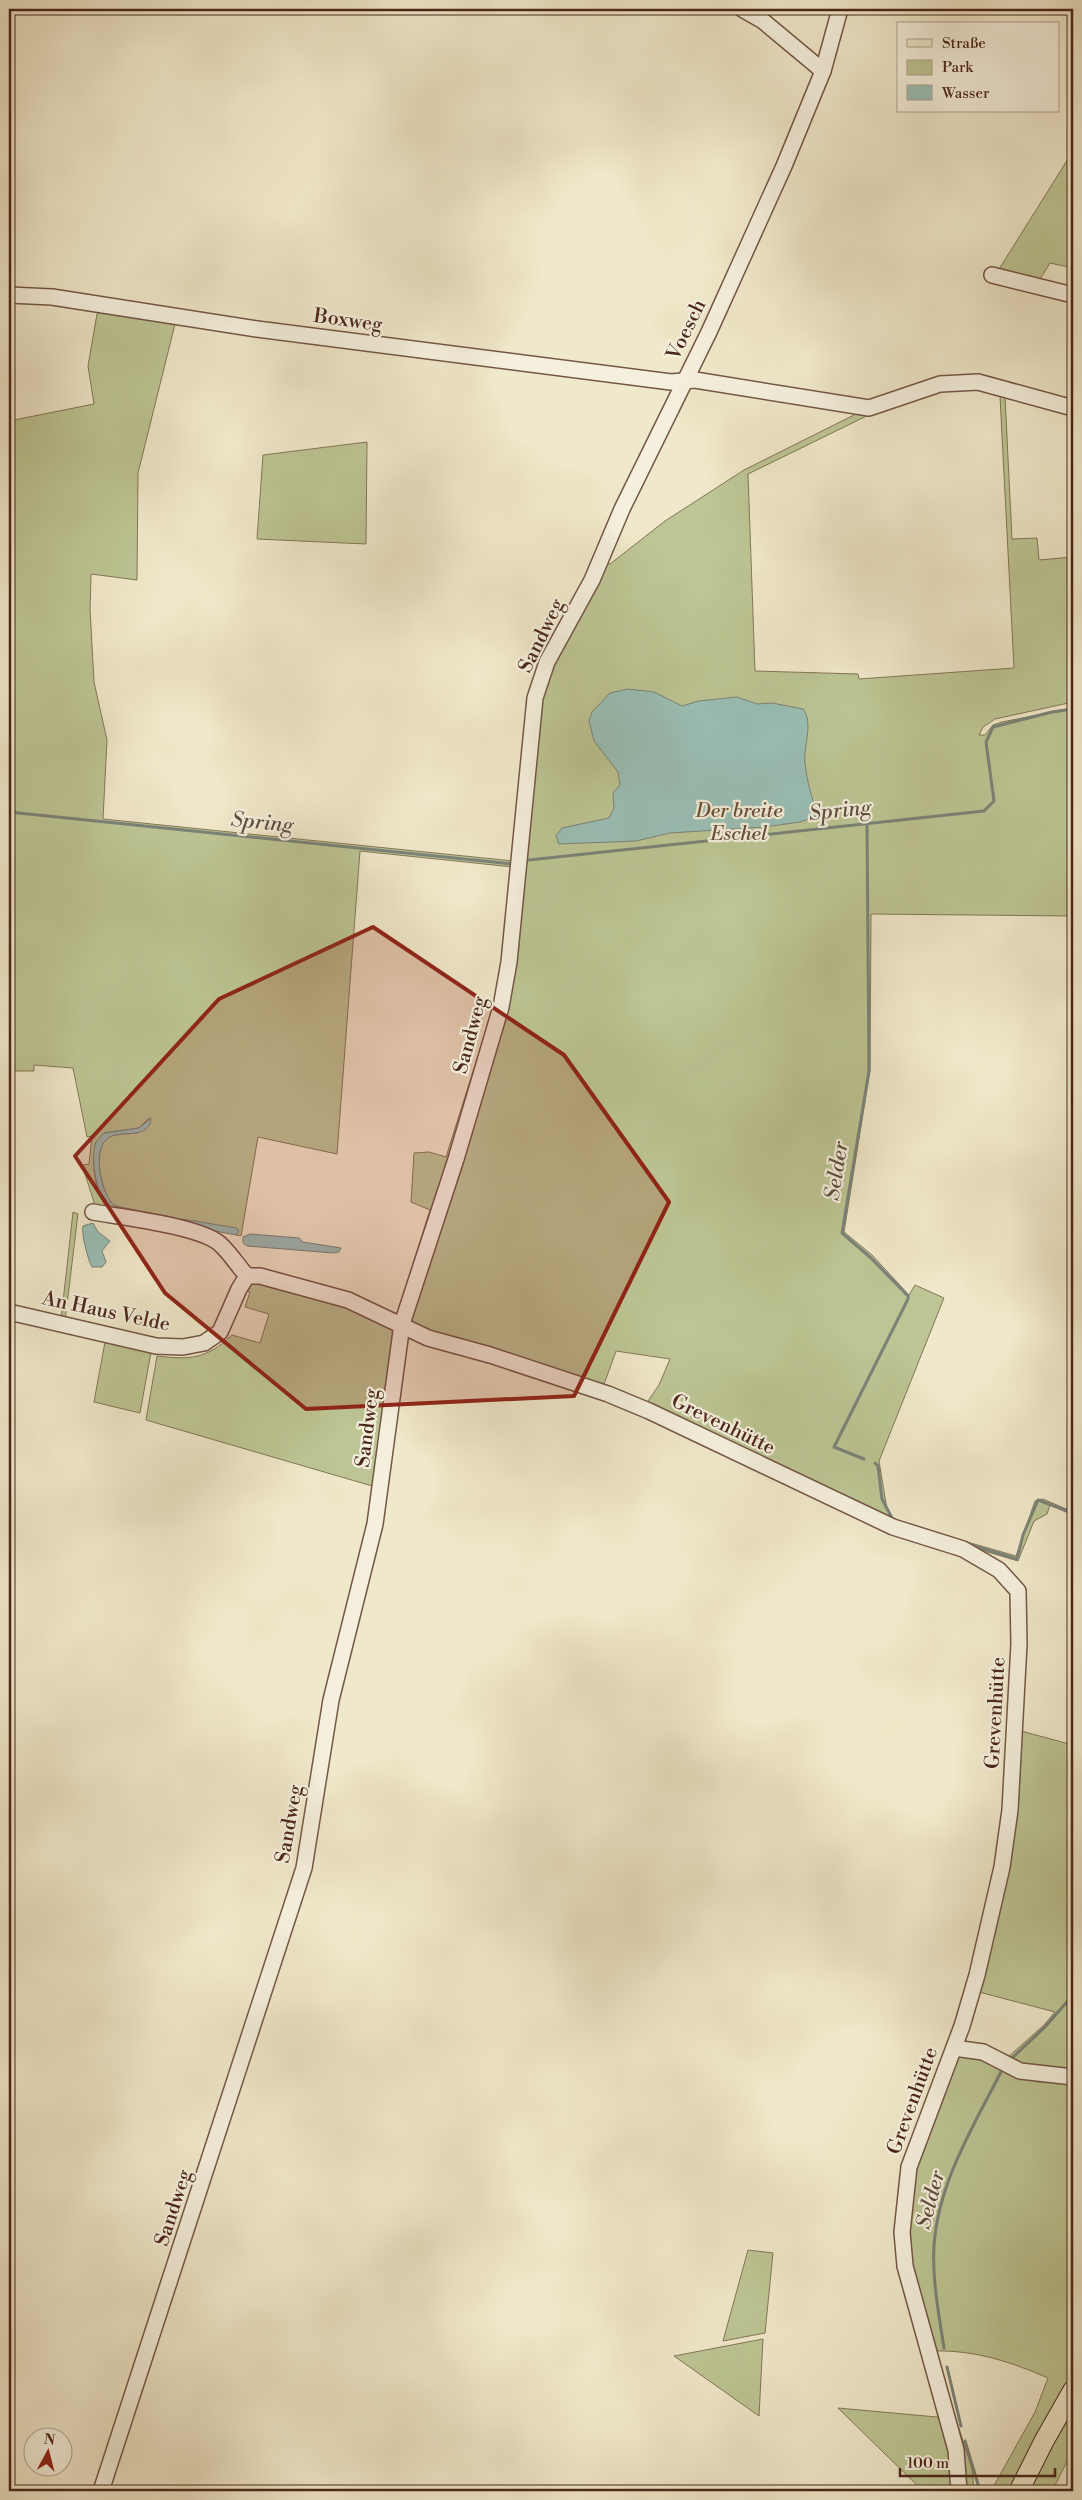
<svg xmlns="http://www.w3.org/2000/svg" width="1082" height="2500" viewBox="0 0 1082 2500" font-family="'Libre Bodoni',serif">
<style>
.green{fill:#bdc594;stroke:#847657}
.water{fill:#9ac0b7;stroke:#7a8378}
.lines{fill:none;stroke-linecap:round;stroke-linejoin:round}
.stream{stroke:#7a8378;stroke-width:3}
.minor-casing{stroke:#745746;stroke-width:18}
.major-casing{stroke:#4b271a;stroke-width:21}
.minor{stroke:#f5f0dd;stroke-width:15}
.major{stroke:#f0e8ca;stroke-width:19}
.marked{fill:#8f2418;fill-opacity:0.2;stroke:#8f2418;stroke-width:4;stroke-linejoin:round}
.labels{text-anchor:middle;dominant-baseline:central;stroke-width:4.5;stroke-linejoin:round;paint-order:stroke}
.street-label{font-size:20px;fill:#4b271a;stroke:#f5f0dd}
.park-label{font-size:20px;font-style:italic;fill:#684e38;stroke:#f5f0dd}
.water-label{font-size:21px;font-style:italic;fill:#5f4d41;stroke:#f5f0dd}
</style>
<rect width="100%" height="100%" fill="#f0e8ca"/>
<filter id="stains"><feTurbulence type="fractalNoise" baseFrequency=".004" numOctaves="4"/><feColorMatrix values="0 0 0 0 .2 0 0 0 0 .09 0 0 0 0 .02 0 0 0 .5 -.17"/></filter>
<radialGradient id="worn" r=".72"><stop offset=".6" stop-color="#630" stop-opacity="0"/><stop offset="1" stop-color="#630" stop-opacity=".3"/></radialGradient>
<g class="green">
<polygon points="1073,151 1073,268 1050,263 1037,284 996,274"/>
<path d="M107 308 176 320 138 473 137 580 91 574 90 609 94 682 107 740 103 819 513 861V867L360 851 337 1154 258 1137 241 1236 180 1221 168 1222 171 1217 115 1206C101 1196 92 1149 107 1138 115 1133 129 1134 138 1133L149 1118 139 1128 104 1133C101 1142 95 1154 94 1164 93 1178 100 1199 108 1210L96 1208 82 1165 89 1164 92 1136 87 1137 73 1068 34 1065V1071H9V421L94 404 88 366 97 314Z"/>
<polygon points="1000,396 1005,397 1012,539 1037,538 1039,560 1073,557 1073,702 995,719 983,727 979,735 985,735 993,725 1002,722 1073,708 1073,916 871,914 870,1070 844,1232 872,1255 909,1295 915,1285 944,1298 879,1461 887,1509 894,1521 1016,1556 1035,1501 1043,1499 1073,1512 1073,1515 1050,1505 1047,1514 1034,1521 1018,1561 896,1525 646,1404 659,1385 670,1359 616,1351 603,1387 426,1332 407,1320 501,1021 538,699 547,673 603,563 610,564 665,521 744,470 862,411 883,408 748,474 755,671 858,674 859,679 1014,668"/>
<polygon points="367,442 366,544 257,539 263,455"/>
<polygon points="504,973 404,1313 396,1318 430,1210 411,1202 414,1153 429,1152 446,1157"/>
<polygon points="73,1212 78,1214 65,1321 61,1320"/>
<path d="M258 1281 352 1307 396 1327 379 1488 146 1420 157 1356C190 1360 207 1359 232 1335L260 1343 269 1314 245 1307 250 1292 243 1290 251 1283Z"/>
<polygon points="105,1342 151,1352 140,1413 94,1402"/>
<polygon points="1021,1731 1073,1745 1073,2071 1037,2070 1006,2059 1044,2025 1055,2012 979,1992 1016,1823"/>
<path d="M961 2055 978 2056 1037 2082H1073V2379L1012 2491H991L1035 2412 1048 2378C1011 2362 976 2350 934 2351L972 2469 974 2491H963L920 2308 907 2237 915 2167 957 2058Z"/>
<polygon points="748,2250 773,2253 765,2333 723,2341"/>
<polygon points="763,2339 759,2416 674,2356"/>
<polygon points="1073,2405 1073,2450 1052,2491 1027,2491"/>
<polygon points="838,2408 937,2417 942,2415 952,2451 954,2491 923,2491"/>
</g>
<g class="water">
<path d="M628 689 654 692 682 706 699 701 737 697 757 704 772 703 803 709C814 724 803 745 805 763 807 782 812 798 818 816L800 822 764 827 670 833 636 841 559 844 556 836 562 828 609 818 614 808 613 793 620 785 618 772 594 741 589 721 592 712 610 693Z"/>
<path d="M151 1118C149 1142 119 1128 107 1139 92 1151 101 1195 115 1206L172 1218 108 1210C98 1196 89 1159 96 1142 98 1139 101 1136 104 1133L139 1128Z"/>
<polygon points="182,1219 237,1228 239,1232 236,1235 183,1225 180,1221"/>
<path d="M93 1223 98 1232 110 1241 102 1251 106 1262 102 1267H92C88 1261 81 1232 83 1226Z"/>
<polygon points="250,1234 299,1238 303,1242 341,1248 339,1252 333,1253 247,1246 243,1243 243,1237"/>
</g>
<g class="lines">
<g class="stream">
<polyline points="9,812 512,864"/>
<polyline points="529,860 984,811 994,801 986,742 993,727 1052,712 1073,709"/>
<polyline points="864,1459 834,1447 908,1299 908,1296 871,1258 842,1233 869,1071 867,823"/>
<polyline points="875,1463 878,1466 882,1499 893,1520"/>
<polyline points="968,1544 1017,1559 1023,1535 1038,1500 1073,1513"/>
<polyline points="1012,2058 1045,2027 1073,1995"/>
<path d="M944 2348C939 2315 932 2280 934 2246 938 2183 974 2125 1002 2070"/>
<polyline points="947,2367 961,2426"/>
<polyline points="965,2441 980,2491"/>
</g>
<g class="minor-casing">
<g id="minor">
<polyline points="742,9 763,21 823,71"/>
<polyline points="992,275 1073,295"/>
<polyline points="9,295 52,297 257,329 671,382 695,380 869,408 940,384 978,382 1073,408"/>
<path d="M93 1212C121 1217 200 1226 220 1244 230 1253 238 1266 247 1276"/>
<polyline points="9,1312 156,1346 183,1347 204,1343 220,1332 239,1289 247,1276 260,1276 348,1300 428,1338 490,1355 608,1394 649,1411 893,1527 963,1549 999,1570 1018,1591 1019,1644 1010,1810 1002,1867 977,1975 962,2026 909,2167 902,2232 905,2266 956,2450 959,2491"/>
<polyline points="954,2048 983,2052 1020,2071 1073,2077"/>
<polyline points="101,2491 304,1868 331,1700 375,1524 402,1324 456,1159 501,1007 509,962 535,698 547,662 592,580 622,509 709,332 784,166 823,71 840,9"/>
</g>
</g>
<g class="major-casing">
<polyline id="major" points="1019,2491 1044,2441 1073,2390"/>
</g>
<use href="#minor" class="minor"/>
<use href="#major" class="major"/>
</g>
<path class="marked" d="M373 927 564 1055 669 1202 574 1396 306 1409 165 1293 75 1156 219 999Z"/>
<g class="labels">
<g class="street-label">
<text transform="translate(348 321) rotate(8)">Boxweg</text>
<text transform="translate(687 330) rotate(-64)">Voesch</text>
<text transform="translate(542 636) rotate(-64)">Sandweg</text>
<text transform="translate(471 1035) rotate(-75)">Sandweg</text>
<text transform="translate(106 1312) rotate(12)">An Haus Velde</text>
<text transform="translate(723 1425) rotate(26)">Grevenhütte</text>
<text transform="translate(368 1428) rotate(-83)">Sandweg</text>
<text transform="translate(996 1713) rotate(-87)">Grevenhütte</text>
<text transform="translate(290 1824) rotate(-80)">Sandweg</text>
<text transform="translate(913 2101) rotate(-70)">Grevenhütte</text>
<text transform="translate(174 2208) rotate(-72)">Sandweg</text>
</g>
<g class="park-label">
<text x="739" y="811">Der breite<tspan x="739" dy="23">Eschel</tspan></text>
</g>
<g class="water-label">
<text transform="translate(840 811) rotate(-6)">Spring</text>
<text transform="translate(262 823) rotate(6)">Spring</text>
<text transform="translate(837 1171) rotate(-81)">Selder</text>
<text transform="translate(931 2200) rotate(-75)">Selder</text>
</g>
</g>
<rect width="1082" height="2500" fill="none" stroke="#f0e8ca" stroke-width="30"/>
<rect x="10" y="10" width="1062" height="2480" fill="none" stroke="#4b271a" stroke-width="2.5"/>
<rect x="15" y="15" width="1052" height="2470" fill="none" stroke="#4b271a"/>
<rect x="897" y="22" width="162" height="90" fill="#f5f0dd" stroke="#b1a08f"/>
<rect x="907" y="39" width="25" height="8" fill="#f0e8ca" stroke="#b1a08f"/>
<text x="942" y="48" font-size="15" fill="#4b271a">Straße</text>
<rect x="907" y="60" width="25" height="15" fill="#bdc594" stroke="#b1a08f"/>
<text x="942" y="72" font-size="15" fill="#4b271a">Park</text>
<rect x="907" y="85" width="25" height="15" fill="#9ac0b7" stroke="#b1a08f"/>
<text x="942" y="98" font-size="15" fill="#4b271a">Wasser</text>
<g transform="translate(48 2452) rotate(7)"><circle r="24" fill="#f5f0dd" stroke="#b1a08f"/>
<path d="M0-4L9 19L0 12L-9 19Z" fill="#8f2418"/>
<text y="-8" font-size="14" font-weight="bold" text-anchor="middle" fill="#4b271a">N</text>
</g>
<path d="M900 2468v8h155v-8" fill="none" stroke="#4b271a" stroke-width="2.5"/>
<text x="907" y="2468" font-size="15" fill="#4b271a" stroke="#f5f0dd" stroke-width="4" paint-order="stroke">100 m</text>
<rect width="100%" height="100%" filter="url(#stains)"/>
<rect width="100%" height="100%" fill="url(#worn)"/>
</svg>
